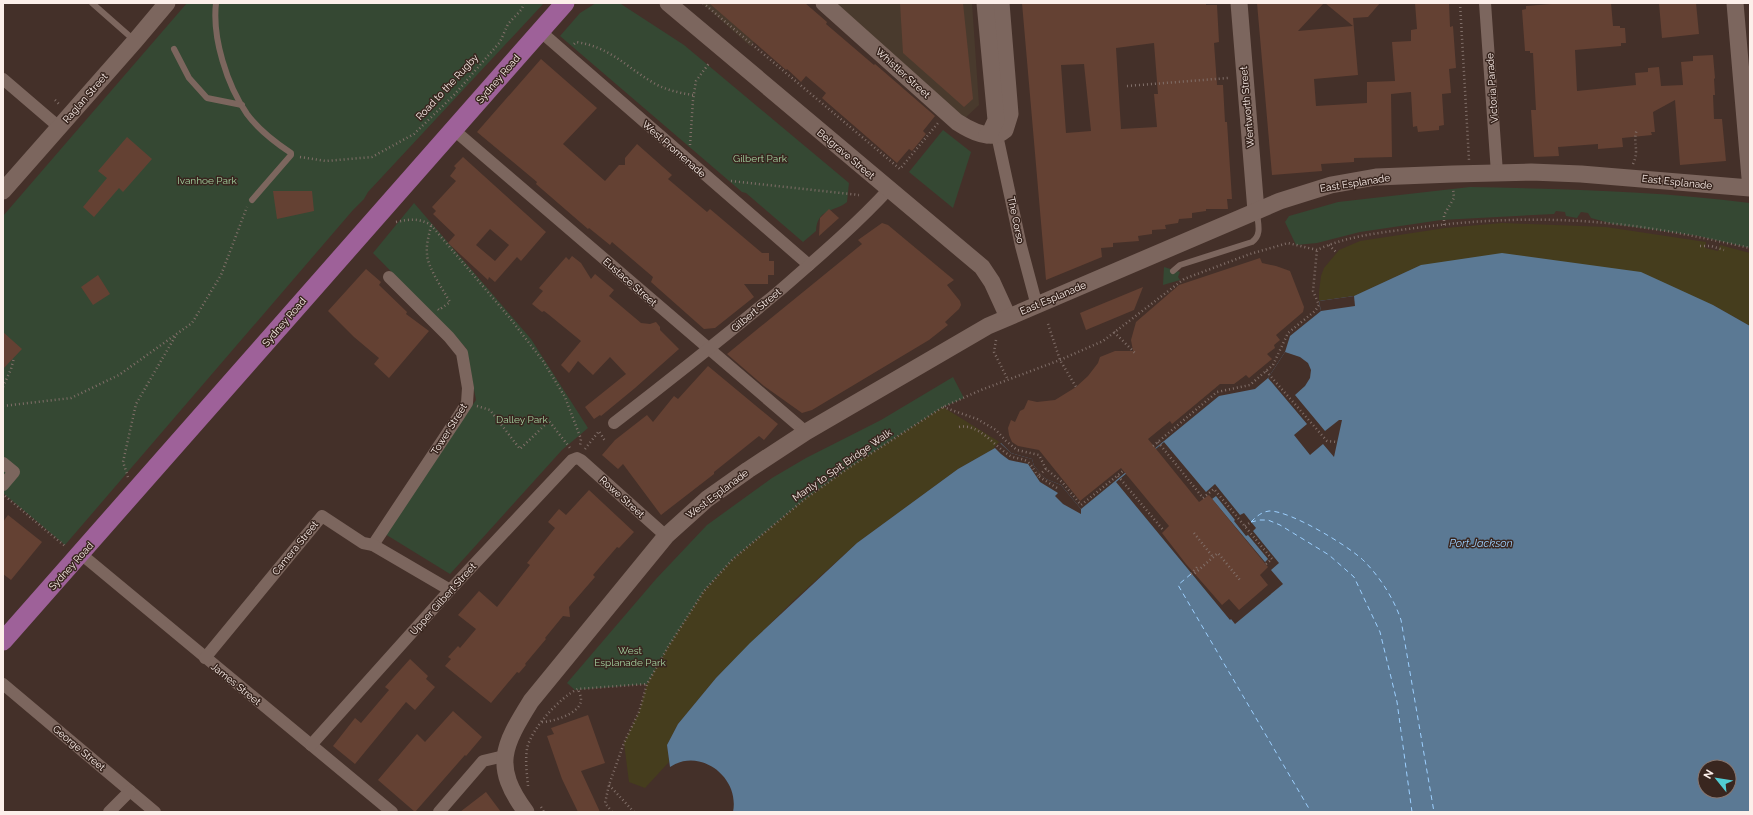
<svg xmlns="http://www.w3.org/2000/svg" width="1753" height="815" viewBox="0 0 1753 815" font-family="Raleway,sans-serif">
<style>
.commercial{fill:#493a2d}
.green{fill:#354833}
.sand{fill:#453d1d}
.water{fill:#5b7994;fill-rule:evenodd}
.pier{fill:#443029;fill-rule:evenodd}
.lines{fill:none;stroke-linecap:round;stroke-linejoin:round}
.ferry{stroke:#9ccffe;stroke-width:1;stroke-dasharray:5 4;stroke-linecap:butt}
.building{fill:#644133;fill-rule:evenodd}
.path{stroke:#816f69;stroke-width:2.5;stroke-dasharray:1 3;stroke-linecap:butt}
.lane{stroke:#7c665e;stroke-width:6}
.street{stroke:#7c665e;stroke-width:12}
.secondary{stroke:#7c665e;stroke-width:17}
.primary{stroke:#9e6199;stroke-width:19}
.labels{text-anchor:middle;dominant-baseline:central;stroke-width:3;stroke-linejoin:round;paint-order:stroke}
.street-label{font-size:10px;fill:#fcefea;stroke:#39261f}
.park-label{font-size:10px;fill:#a4d2a0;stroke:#39261f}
.water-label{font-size:11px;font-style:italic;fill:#9ccffe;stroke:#39261f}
</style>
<rect width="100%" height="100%" fill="#443029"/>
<g class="commercial">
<polygon points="702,3 787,3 750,46"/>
<polygon points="836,3 972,3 979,105 964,119"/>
</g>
<g class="green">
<polygon points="187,3 544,3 368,192 364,199 353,210 65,545 3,493 3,216"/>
<path d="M596 3 621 4 684 45 849 183 847 202C835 212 817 208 816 231L803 242 746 193 742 192 560 36 580 13Z"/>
<polygon points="943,130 971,152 953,208 909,172"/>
<path d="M1470 187C1564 189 1658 191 1750 203V248L1698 236 1613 224 1591 218 1588 213 1581 212 1577 218 1566 216 1565 212 1556 211 1554 214 1441 220 1360 232 1317 243 1296 245 1285 222 1289 216 1338 202Z"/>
<polygon points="414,203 531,339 588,428 562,450 450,574 385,534 476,400 466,348 373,253"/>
<polygon points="1164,267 1180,272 1178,277 1180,280 1163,285"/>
<polygon points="953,377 964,398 943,407 847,469 805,499 733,559 704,591 647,684 575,690 567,683 656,579 707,525 772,478 806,458 881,420"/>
</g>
<g class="sand">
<polygon points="1502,223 1606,227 1706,242 1705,248 1718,251 1720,245 1750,253 1750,326 1713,305 1421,265 1354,296 1319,301 1319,292 1321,276 1324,268 1339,250 1360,241 1445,228"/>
<polygon points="943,407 1001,443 995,448 958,469 857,543 792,602 716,678 678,724 667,745 669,762 645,788 629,782 624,743 639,712 647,684 668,647 704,591 733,559 805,499 847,469"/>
</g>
<path class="water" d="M1502 253 1641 272 1713 305 1750 326V812H733C740 777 700 747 670 767L667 745 678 724 716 678 750 643 857 543 958 469 995 448 1001 443 1011 453 1032 459 1034 466 1041 474 1046 479 1061 485 1081 509 1219 396 1255 389 1268 378 1285 352 1290 336 1321 311 1319 301 1354 296 1421 265ZM1705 767H1729V791H1705Z"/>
<g class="pier">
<polygon points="1354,296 1355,306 1321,311 1319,301"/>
<polygon points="1285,352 1300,357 1308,363 1311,370 1310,378 1305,386 1295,395 1325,431 1339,420 1342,420 1334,457 1323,444 1310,455 1294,435 1307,424 1268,378"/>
<polygon points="999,442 1011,453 1032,459 1034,466 1046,479 1061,485 1081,509 1081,514 1063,504 1055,496 1058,493 1040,482 1028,464 1009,460 1001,454 994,447"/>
<path d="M1164 442 1206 492 1215 484 1240 515 1244 513 1256 528 1253 531 1279 563 1271 570 1283 584 1235 624 1231 619 1230 620 1116 482ZM1216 496 1235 520 1234 521 1246 536 1248 535 1268 559 1265 562 1212 499Z"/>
</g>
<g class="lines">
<g class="ferry">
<path d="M1251 522C1256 517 1261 512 1269 511 1289 510 1349 546 1364 561 1380 577 1394 599 1401 620L1434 812"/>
<polyline points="1251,522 1260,520 1268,520 1280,525 1329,555 1354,577 1380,632 1397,702 1412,812"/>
<polyline points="1191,574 1178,585 1311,812"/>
</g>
</g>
<g class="building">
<polygon points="709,3 805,3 827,22 826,24 874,65 875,64 935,116 923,131 926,134 912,151 909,149 897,163 822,98 826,93 806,76 801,82 787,69 786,70"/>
<polygon points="900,3 963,3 973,99 964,107 903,53"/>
<path d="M1022 3H1206V5H1217L1219 42 1214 43 1217 85H1223L1225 122H1227L1232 199H1227L1228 209H1206V211L1192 213V218L1179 219 1178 223 1165 225 1166 229 1152 230V234L1138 236 1139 241 1113 243V247L1101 248 1102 257 1046 280ZM1154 43 1158 94H1154L1157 127 1121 129 1116 48ZM1084 64 1091 131 1066 133 1061 65Z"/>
<polygon points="1257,3 1324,3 1298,31 1353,26 1325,3 1380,3 1368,17 1353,18 1358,75 1314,79 1316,106 1367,103 1367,82 1395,81 1392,42 1411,41 1411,30 1417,29 1415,3 1449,3 1450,27 1453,26 1456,68 1449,69 1451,93 1442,94 1444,125 1439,126 1439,130 1418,132 1417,126 1413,127 1411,92 1391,94 1392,157 1354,158 1354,162 1321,164 1322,171 1272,175"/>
<polygon points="1564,3 1611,3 1613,26 1620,26 1620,28 1625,28 1626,43 1621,43 1621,46 1575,50 1577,91 1636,85 1635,73 1648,72 1648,68 1659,67 1661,86 1683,85 1681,62 1693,61 1693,56 1713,55 1715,78 1714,79 1715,95 1713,95 1714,119 1722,119 1726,161 1680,165 1675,100 1653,112 1655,132 1651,132 1652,135 1622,138 1623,147 1598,149 1598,144 1558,147 1559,156 1534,157 1531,110 1536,110 1533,53 1530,53 1530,51 1525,51 1522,10 1526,9 1526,6"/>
<polygon points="1659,3 1696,3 1699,34 1662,38"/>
<polygon points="541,59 597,108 563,144 605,181 619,165 625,165 625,158 637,144 672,175 668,179 707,212 710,209 762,253 769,253 769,261 774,261 774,275 768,275 768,284 744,284 754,297 715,328 704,329 651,282 653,277 612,242 610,245 589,228 588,229 536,184 537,182 477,132"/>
<polygon points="127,137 152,159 123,192 119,188 94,217 83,207 107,178 98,171"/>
<path d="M463 157 546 232 521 261 517 257 495 282 489 277 488 280 448 243 455 235 433 214 436 211 432 207 456 181 450 176 456 168 454 166ZM490 229 509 245 495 261 476 245Z"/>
<polygon points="273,191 312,191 314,211 277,219"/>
<polygon points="829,209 839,218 819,236 820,218"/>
<polygon points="882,223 888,225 954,280 947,285 960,301 961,305 959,309 945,322 948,325 929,340 812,410 802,413 764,386 727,354 862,244 858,240"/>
<polygon points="572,256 581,263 591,279 595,274 614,290 609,296 641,323 650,324 656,322 660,327 660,330 679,349 635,388 601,416 600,415 594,419 585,407 626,374 610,357 593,375 578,361 569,373 561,365 581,341 548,314 544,311 542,312 532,304 543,291 539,288 566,257 569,260"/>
<polygon points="1260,258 1262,263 1276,266 1290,271 1304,307 1303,312 1276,335 1280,340 1274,345 1275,348 1267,354 1272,359 1249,378 1246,375 1234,384 1220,384 1172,424 1170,421 1148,439 1199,502 1209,495 1268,567 1260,575 1268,585 1239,610 1229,599 1222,605 1186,564 1162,533 1169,526 1121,468 1080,501 1039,450 1018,446 1012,442 1009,435 1008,428 1011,420 1015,422 1020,411 1024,409 1028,400 1037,402 1055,400 1076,387 1088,376 1098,363 1100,357 1115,351 1133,351 1131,340 1136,322 1179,285"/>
<polygon points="366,269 381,282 379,285 407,312 406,314 429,331 389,378 374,364 379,358 354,337 328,311"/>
<polygon points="98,275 110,294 93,305 81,287"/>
<polygon points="1143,287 1134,310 1086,330 1080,313"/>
<polygon points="3,332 22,349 3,369"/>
<polygon points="708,366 778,424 764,440 759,436 714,472 714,474 661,515 623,464 618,469 602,455 615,440 647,415 653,422 674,396 678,399"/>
<polygon points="589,490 634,532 619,548 617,547 593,575 595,577 569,607 570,617 563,616 545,638 546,639 525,664 526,665 519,673 517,672 491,703 445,666 451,659 448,657 458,646 460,648 476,629 458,615 479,591 497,607 530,565 527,563 555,528 548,522 559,509 566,515"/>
<polygon points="8,515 42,542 11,580 3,574 3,522"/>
<polygon points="410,659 428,676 426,679 435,687 415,710 406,702 355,764 333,746 355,718 361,723 389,690 385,687"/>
<polygon points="453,711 482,737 466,756 465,755 415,812 378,780 417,734 425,742"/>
<polygon points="588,715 605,763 581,771 600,812 578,812 562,779 547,736 554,734 551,728"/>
<polygon points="486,792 501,812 460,812"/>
</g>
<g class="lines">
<g class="path">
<polyline points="703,3 900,169 938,123"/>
<polyline points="1460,3 1469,160"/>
<path d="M574 44 576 42C610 47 625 66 652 82 665 90 679 93 694 95"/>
<polyline points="1127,86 1228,78"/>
<polyline points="55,100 60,105"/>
<polyline points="690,145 693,100 696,81 710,62"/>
<polyline points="300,157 326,161 372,157 414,134 454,95 500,42 508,24 522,9 524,3"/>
<path d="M1633 164C1640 148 1632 144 1637 129"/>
<polyline points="731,181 859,195"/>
<path d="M396 222C410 219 419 218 431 225L509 317 543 361 565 397 581 439 580 446"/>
<polyline points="1444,225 1444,215 1454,198 1453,188"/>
<path d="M431 226C429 235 426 244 427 254 427 266 443 290 450 302L439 310 438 309"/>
<polyline points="1329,245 1336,252"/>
<polyline points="1700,246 1711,246 1724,250"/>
<polyline points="1048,324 1060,360 1076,387"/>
<polyline points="1114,332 1136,354"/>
<polyline points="996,340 994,352 1008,380"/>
<polyline points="1266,371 1327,441 1337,442"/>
<polyline points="3,387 11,369 14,358"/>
<polyline points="3,406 71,398 119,375 192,323 221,275 247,207"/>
<polyline points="477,406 490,410 520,449 549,421 570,448"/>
<polyline points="943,407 977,419 996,430 1006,441 1017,450 1039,455 1046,469 1062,482 1081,505 1123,471"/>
<path d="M959 427C979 423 994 446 1009 455 1014 459 1025 458 1029 463 1033 467 1035 472 1038 476"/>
<polyline points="1158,442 1203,498"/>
<polyline points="1153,446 1217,392 1250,385 1266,371 1273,365 1288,333 1315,311 1319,305 1313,291 1317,250"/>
<polyline points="585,449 599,431 605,441"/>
<polyline points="1046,469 1038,476 1057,488"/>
<polyline points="1118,476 1164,531"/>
<polyline points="128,477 123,462 136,404 176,335"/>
<polyline points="5,496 66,547"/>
<polyline points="1203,498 1214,489 1272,559 1266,564"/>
<polyline points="1245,526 1251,522"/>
<polyline points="1194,533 1213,557"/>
<polyline points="1191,574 1194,574 1218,553 1240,580"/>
<polyline points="1191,574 1199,565"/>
<path d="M542 722C553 722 582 713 581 699 581 696 579 692 578 689"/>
<polyline points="609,785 634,812"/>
<path d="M528 786C527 774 525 761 527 749 530 730 561 696 578 689L647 684"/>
<polyline points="541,807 544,812"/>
<path d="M612 812 605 803 609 785 624 743 639 712 647 684 668 647 704 591 733 559 805 499 847 469 943 407 981 390 1060 360 1103 341 1184 279 1250 254 1288 243 1317 250C1344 237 1377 233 1408 229 1484 218 1563 216 1640 227 1677 232 1714 240 1750 248"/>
</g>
<g class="lane">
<polyline points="92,3 134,40"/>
<path d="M216 3C212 38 227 85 247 114 258 129 276 143 291 153V155L252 200"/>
<polyline points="174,49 189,78 207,98 242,105"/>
<path d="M1173 271 1180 265 1252 242C1262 235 1258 224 1257 213"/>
</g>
<g class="street">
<polyline points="1485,3 1497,173"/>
<polyline points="540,31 809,265"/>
<polyline points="3,79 59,127"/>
<polyline points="454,130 806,432"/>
<polyline points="997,135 1021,246 1037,306"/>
<path d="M614 423C670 380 724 337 778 292 816 259 855 226 889 189"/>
<polyline points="3,463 14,472 3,485"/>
<polyline points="373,545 458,417 467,403 468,388 462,353 449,337 389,277"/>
<polyline points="81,554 392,812"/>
<polyline points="205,658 322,516 363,543 373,545 450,590"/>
<polyline points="3,684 155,812"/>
<polyline points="311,745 450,590 572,460 577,458 581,460 666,536"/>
<polyline points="109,812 130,791"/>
<polyline points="439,812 483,761 504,756"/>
</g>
<g class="secondary">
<polyline points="668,3 982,267 992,282 1008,317"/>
<path d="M824 3 957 122C971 131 991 142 1005 130L1010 114 1001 3"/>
<polyline points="985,3 996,120 991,131 987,135"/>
<polyline points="1239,3 1256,211"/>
<polyline points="1735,3 1750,178"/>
<polyline points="3,191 135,41 167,3"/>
<path d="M526 812C492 766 503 746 531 701L666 536 707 499 748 470 806 432 988 326 1280 201 1331 185 1376 177 1453 174 1531 172 1581 174 1750 188"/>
</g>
<polyline class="primary" points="3,641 565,3"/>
</g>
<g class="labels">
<g class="street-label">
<text transform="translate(903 73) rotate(42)">Whistler Street</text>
<text transform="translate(498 79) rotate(-49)">Sydney Road</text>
<text transform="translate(447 87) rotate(-47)">Road to the Rugby</text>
<text transform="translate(1492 88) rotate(-94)">Victoria Parade</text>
<text transform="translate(85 98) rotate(-49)">Raglan Street</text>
<text transform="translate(1247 107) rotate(-95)">Wentworth Street</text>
<text transform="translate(674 149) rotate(41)">West Promenade</text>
<text transform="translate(846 154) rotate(40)">Belgrave Street</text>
<text transform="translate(1677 182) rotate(6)">East Esplanade</text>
<text transform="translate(1355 183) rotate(-9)">East Esplanade</text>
<text transform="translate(1016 220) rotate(78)">The Corso</text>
<text transform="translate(630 282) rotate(41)">Eustace Street</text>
<text transform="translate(1053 298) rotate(-23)">East Esplanade</text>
<text transform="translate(756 310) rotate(-40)">Gilbert Street</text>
<text transform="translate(284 322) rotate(-49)">Sydney Road</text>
<text transform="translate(449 429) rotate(-58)">Tower Street</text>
<text transform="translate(842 465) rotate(-35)">Manly to Spit Bridge Walk</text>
<text transform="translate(717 494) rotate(-37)">West Esplanade</text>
<text transform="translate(622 497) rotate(42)">Rowe Street</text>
<text transform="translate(295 548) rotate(-51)">Camera Street</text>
<text transform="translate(71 566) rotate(-48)">Sydney Road</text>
<text transform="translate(443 599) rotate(-48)">Upper Gilbert Street</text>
<text transform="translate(236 684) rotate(39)">James Street</text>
<text transform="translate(79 748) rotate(40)">George Street</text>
</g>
<g class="park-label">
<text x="760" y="158">Gilbert Park</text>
<text x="207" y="180">Ivanhoe Park</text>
<text x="522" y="419">Dalley Park</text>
<text x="630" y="650">West<tspan x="630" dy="12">Esplanade Park</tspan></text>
</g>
<g class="water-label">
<text x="1481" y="543">Port Jackson</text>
</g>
</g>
<rect width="1753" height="815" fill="none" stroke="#fcefea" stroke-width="8"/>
<g transform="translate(1717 779) rotate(300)"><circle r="19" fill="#39261f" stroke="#877670"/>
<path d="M0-3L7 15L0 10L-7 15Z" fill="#51ccd3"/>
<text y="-6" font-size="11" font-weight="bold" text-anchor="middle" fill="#fcefea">N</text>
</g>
</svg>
